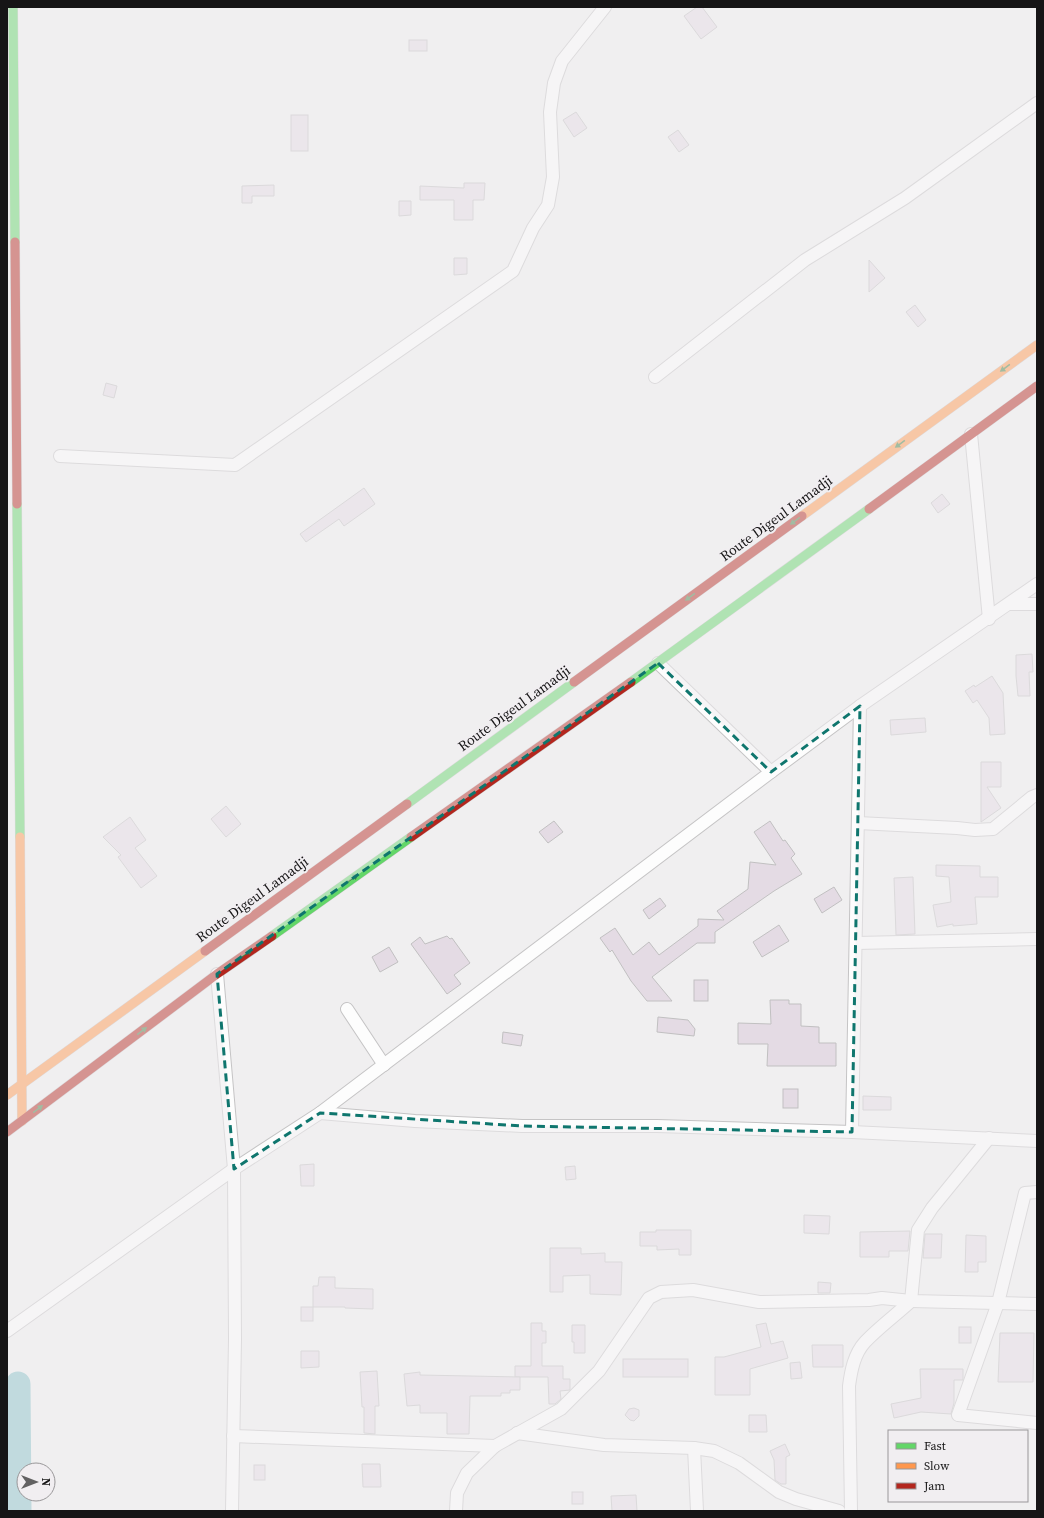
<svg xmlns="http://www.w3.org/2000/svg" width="1044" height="1518" viewBox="0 0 1044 1518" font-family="'Source Serif 4',serif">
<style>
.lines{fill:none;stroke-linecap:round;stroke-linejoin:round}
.river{stroke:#87c1c7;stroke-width:25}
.building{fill:#e4dbe4;stroke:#c1c0c1}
.street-casing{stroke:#c5c4c5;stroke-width:14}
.fast-casing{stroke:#c5c4c5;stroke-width:10}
.slow-casing{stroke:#c5c4c5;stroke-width:10}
.jam-casing{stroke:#c5c4c5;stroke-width:10}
.street{stroke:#fdfdfd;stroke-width:12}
.fast{stroke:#63d668;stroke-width:9}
.slow{stroke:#ff974d;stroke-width:9}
.jam{stroke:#b3261e;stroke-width:9}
.oneway{fill:#407f43}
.marked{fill:none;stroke:#0f766e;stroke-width:3;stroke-dasharray:8 5;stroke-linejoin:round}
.labels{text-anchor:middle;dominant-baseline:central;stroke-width:4;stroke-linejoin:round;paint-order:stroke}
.street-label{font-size:14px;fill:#161516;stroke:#f1eef1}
</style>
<rect width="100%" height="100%" fill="#f0eff0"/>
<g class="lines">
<polyline class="river" points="18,1384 19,1511"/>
</g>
<g class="building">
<polygon points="697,7 702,7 717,27 701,39 684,16"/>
<rect x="409" y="40" width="18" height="11"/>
<polygon points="576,112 587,128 574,137 563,120"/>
<rect x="291" y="115" width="17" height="36"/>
<polygon points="678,130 689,145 679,152 668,137"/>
<polygon points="464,183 485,183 484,200 473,200 473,220 454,220 454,200 420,200 420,186 464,188"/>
<polygon points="274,185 274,196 252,196 252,203 242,203 242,186"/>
<polygon points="399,201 411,201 411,215 399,216"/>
<polygon points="454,258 467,258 467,274 454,275"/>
<polygon points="869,260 885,278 869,292"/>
<polygon points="915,305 926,320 918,327 906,312"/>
<polygon points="106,383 117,386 114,398 103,395"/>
<polygon points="364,488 375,504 344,526 339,519 306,542 300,534"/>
<polygon points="942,494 950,504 938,513 931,503"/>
<polygon points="1032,654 1033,672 1029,672 1030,696 1018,696 1016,676 1016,655"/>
<polygon points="992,676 1003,693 1005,734 990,735 989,718 977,700 973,703 965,691 974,685 975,687"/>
<polygon points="925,718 926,732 891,735 890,720"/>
<polygon points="981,762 1001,762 1001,787 987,787 1001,808 981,822"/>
<polygon points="226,806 241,824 226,837 211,819"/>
<polygon points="130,817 146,840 135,848 157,876 141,888 118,857 121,855 103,837"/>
<polygon points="554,821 563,832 548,843 539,832"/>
<polygon points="770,821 783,841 785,840 795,854 791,858 802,874 774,891 715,932 715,943 697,943 652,977 672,1001 647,1001 631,981 612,950 610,952 600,938 615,928 633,955 649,942 659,955 698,926 698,919 724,920 717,911 748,889 750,862 776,865 754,832"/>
<polygon points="936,865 980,866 980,877 998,877 998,897 975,897 977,924 953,926 953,924 937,927 933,905 951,902 949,877 936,876"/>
<polygon points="913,877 915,934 896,935 894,878"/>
<polygon points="834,887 842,900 822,913 814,899"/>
<polygon points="660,898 666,906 649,919 643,910"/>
<polygon points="779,925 789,941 762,957 753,942"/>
<polygon points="447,936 450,939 452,938 470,963 454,975 461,984 447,994 411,944 420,937 425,944"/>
<polygon points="389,947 398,962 380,972 372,957"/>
<rect x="694" y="980" width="14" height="21"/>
<polygon points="770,1000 789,1000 789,1004 801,1004 801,1026 819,1027 819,1043 836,1043 836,1066 767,1066 768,1044 738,1044 738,1023 771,1024"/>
<polygon points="658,1017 688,1020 695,1029 694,1036 657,1032"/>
<polygon points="503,1032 523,1035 521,1046 502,1043"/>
<rect x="783" y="1089" width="15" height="19"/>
<polygon points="863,1096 891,1097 891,1110 863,1110"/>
<polygon points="314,1164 314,1186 301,1186 300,1165"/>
<polygon points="575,1166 576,1179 566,1180 565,1167"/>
<polygon points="804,1215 830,1216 829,1234 804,1233"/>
<polygon points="656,1230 691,1230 691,1255 679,1255 679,1249 657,1250 657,1246 640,1246 640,1232 656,1232"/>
<polygon points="910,1231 908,1251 889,1251 889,1257 860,1257 860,1232"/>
<polygon points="925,1234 942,1234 941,1258 923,1258"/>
<polygon points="966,1235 986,1236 986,1262 978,1262 978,1272 965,1272"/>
<polygon points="550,1248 581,1248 581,1254 605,1253 605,1262 622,1262 621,1295 590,1294 590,1275 563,1276 563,1292 550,1292"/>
<polygon points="319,1277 335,1277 335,1288 373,1289 373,1309 345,1308 345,1307 313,1307 313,1286 318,1286"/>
<polygon points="818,1282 831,1283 830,1293 818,1293"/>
<rect x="301" y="1307" width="12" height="14"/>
<polygon points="531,1323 542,1323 542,1331 546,1331 546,1343 542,1343 542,1366 563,1366 563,1379 570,1379 570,1390 560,1391 561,1399 555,1404 549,1404 548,1377 515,1377 515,1366 531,1366"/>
<polygon points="766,1323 771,1344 783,1341 788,1358 750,1369 750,1395 715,1395 715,1357 724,1357 761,1347 756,1325"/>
<polygon points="572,1325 585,1325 585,1353 574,1353 574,1342 572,1342"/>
<rect x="959" y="1327" width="12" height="16"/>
<polygon points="1000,1333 1034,1333 1033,1382 998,1382"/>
<polygon points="812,1345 843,1345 843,1367 813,1367"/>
<polygon points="301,1351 319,1351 319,1367 301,1368"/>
<rect x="623" y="1359" width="65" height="18"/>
<polygon points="800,1362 802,1378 791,1379 790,1363"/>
<polygon points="920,1369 963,1369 963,1380 954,1380 954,1403 951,1414 921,1412 894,1418 891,1404 921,1398"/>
<polygon points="377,1371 379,1406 375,1406 375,1434 364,1433 364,1407 362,1407 360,1372"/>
<polygon points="420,1372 420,1375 520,1377 520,1390 510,1390 510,1393 501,1393 501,1396 470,1396 469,1434 447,1434 447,1413 420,1413 420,1405 407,1406 404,1374"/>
<polygon points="634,1408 639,1410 639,1416 634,1421 630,1420 625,1415 629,1409"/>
<polygon points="749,1415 766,1415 767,1432 749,1432"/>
<polygon points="785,1444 790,1455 786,1457 786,1484 781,1484 775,1480 774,1460 770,1451"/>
<polygon points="362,1464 380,1464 381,1487 363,1487"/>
<rect x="254" y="1465" width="11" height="15"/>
<rect x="572" y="1492" width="11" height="12"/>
<polygon points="636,1495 637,1511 612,1511 611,1496"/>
</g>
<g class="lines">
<g class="street-casing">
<g id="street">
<polyline points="655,377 805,260 905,198 1037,103"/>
<polyline points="971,434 989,619"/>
<polyline points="60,456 235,465 513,271 533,228 548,205 553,177 550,112 554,83 562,61 605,7"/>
<polyline points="1010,604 1037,604"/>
<polyline points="658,663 771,772"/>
<polyline points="858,823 957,828 975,830 993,829 1032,797 1037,795"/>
<polyline points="856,943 1037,939"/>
<polyline points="217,974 234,1169 235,1339 232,1511"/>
<polyline points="347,1009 384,1065"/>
<polyline points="320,1113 415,1121 522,1126 657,1126 852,1132 1037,1141"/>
<polyline points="852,1132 860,706"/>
<polyline points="1037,1192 1025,1193 998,1303 958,1415 1037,1423"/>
<polyline points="7,1331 234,1169 320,1113 771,772 860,706 1037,584"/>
<polyline points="517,1433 604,1445 694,1448 714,1451 739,1463 779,1492 796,1499 839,1511"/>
<polyline points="233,1436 495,1446"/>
<polyline points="694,1448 697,1511"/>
<polyline points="456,1511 457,1493 467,1473 495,1446 561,1409 599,1371 649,1298 661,1292 693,1290 759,1302 869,1300 882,1298 911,1301 1037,1304"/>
<path d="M851 1511 849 1386C851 1371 854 1354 865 1342 878 1328 897 1314 911 1301L918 1230 932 1208 989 1138"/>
</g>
</g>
<g class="fast-casing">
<g id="fast">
<polyline points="13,7 15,242"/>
<polyline points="17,504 20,837"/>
<polyline points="631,682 869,509"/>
<polyline points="407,804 574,682"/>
<polyline points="272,936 411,837"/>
</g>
</g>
<g class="slow-casing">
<g id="slow">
<polyline points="802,516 1037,345"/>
<polyline points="20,837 22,1121"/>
<polyline points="7,1095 205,951"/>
</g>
</g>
<g class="jam-casing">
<g id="jam">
<polyline points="15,242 17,504"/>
<polyline points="869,509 1037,386"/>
<polyline points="574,682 802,516"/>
<polyline points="411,837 631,682"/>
<polyline points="205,951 407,804"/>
<polyline points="7,1132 217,974 272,936"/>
</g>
</g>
<use href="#street" class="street"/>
<use href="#fast" class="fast"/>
<use href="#slow" class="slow"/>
<use href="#jam" class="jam"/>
</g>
<defs><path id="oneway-solid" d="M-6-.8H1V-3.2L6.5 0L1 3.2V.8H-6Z"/></defs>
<g class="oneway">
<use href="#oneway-solid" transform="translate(1005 368) rotate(144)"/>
<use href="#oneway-solid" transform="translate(900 444) rotate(144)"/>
<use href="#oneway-solid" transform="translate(795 521) rotate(144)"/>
<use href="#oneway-solid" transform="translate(690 597) rotate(144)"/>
<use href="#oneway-solid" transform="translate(353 878) rotate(-35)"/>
<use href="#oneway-solid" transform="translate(247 953) rotate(-35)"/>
<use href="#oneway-solid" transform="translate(142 1031) rotate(-37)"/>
<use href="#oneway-solid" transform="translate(38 1109) rotate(-37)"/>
</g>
<path d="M0 0H1044V1518H0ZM658 663 771 772 860 706 852 1132 522 1126 320 1113 234 1169 217 974Z" fill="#f0eff0" fill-opacity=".55" fill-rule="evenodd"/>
<path class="marked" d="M658 663 771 772 860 706 852 1132 522 1126 320 1113 234 1169 217 974Z"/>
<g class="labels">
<g class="street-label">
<text transform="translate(776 518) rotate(-36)">Route Digeul Lamadji</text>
<text transform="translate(514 708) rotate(-36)">Route Digeul Lamadji</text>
<text transform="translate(252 899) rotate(-36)">Route Digeul Lamadji</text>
</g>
</g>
<rect width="1044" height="1518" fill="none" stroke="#161516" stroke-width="16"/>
<rect x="888" y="1430" width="140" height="72" fill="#f1eef1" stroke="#999799"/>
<rect x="896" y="1443" width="20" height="6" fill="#63d668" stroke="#999799"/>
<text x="924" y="1450" font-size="12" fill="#161516">Fast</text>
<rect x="896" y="1463" width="20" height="6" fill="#ff974d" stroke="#999799"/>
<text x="924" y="1470" font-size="12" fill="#161516">Slow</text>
<rect x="896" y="1483" width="20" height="6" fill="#b3261e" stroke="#999799"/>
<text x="924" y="1490" font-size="12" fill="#161516">Jam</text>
<g transform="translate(36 1482) rotate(90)"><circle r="19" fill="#f1eef1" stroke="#999799"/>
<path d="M0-3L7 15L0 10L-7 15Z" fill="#626162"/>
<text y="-6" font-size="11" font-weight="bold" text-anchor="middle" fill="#161516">N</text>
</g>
</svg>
